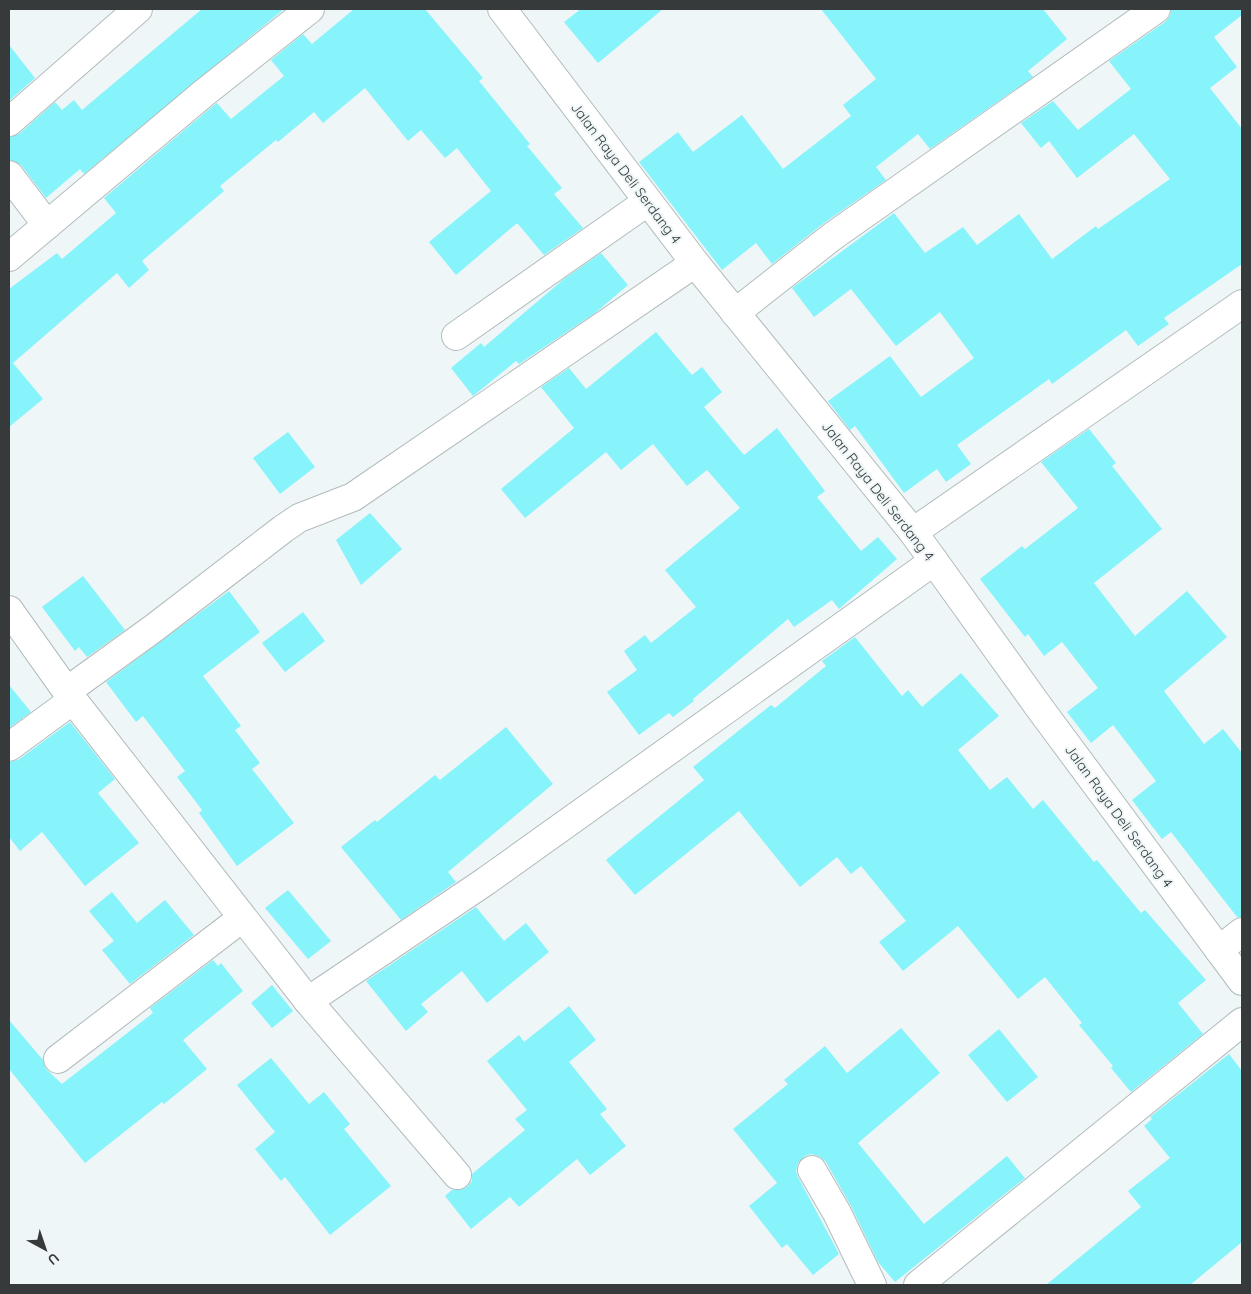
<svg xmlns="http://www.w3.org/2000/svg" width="1251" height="1294" viewBox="0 0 1251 1294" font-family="Quicksand,sans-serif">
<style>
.building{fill:#87f3fb}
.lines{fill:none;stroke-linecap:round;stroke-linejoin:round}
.minor-casing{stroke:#b3bcbc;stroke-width:30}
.minor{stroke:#fff;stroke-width:28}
.labels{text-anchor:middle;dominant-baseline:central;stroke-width:4;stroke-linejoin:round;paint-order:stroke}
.street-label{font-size:14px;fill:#373a3a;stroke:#eef6f7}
</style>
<rect width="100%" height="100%" fill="#eef6f7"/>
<g class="building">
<polygon points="202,9 284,9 84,174 80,169 46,198 21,165 9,160 9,137 19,134 55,102 62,110 74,100 82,110"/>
<polygon points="354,9 425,9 483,78 479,81 530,144 527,146 562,188 554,194 583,228 544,255 518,224 516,224 456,275 429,242 491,191 457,148 445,158 421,130 408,141 365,88 323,123 314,112 278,142 276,140 220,186 224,191 142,261 149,270 129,288 117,273 13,363 43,399 9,427 9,289 57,253 62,259 116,213 104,198 214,105 217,103 231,119 284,76 271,60 303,34 312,44"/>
<polygon points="581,9 663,9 598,63 564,22"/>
<polygon points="821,9 1043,9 1067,39 1028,71 1033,77 930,149 918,134 876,167 886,180 824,223 772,264 756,243 722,270 639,162 678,132 693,152 742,115 783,169 851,116 843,105 876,79"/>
<polygon points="1171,9 1242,9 1242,15 1214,37 1237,67 1210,88 1242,129 1242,264 1164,318 1169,324 1138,346 1126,330 1052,384 1049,379 1010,407 957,445 971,464 946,482 937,469 904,493 855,426 850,430 828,401 890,356 921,397 974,358 940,312 896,346 851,289 814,317 792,288 894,213 925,253 963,227 977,245 1019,214 1052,259 1096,226 1098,229 1170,179 1134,134 1077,178 1049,141 1041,148 1021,123 1053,101 1078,130 1131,89 1109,61 1165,22 1170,16"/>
<polygon points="9,45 35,78 9,101"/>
<polygon points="601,253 628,285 595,313 519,364 516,361 473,396 451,368 481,343 484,347 564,279"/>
<polygon points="656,332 692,375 702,367 722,392 704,407 744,455 777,428 825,491 817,497 861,551 878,537 897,559 839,609 832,600 794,627 788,619 693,699 694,701 673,717 669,713 639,735 607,692 637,670 624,651 645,635 651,643 696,607 665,570 740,508 707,470 687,486 653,444 621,470 606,452 525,518 501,489 574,428 541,387 569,368 586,389"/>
<polygon points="1089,429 1116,463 1112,466 1162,529 1094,583 1135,636 1187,591 1227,637 1164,691 1204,744 1223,729 1242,753 1242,917 1237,917 1171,832 1162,839 1132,800 1156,781 1113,725 1091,743 1067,712 1098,688 1062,642 1044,656 1028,634 1025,637 980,579 1022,546 1025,549 1078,508 1041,462"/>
<polygon points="288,432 315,467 280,494 253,458"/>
<polygon points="370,513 402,549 361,585 336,540"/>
<polygon points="83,576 125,630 87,657 79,647 75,651 42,607"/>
<polygon points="229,591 260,632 203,676 241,726 235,730 260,763 252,769 294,823 237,866 199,813 202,810 177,777 185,771 143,716 136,722 106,682"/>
<polygon points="303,612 325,641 285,672 262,643"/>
<polygon points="855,637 902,696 908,690 922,707 961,673 999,716 958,750 990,790 1007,777 1033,809 1043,800 1094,862 1097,860 1141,913 1145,910 1206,980 1178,1003 1203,1034 1131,1092 1111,1068 1113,1066 1079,1025 1082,1023 1045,977 1018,999 958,926 903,971 879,942 906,921 861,866 851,874 837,857 800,887 739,811 635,895 606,860 704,780 693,767 771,705 775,708 826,666 822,661"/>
<polygon points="9,685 31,712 9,728"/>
<polygon points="70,722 115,779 98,793 139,843 85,886 42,832 20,851 9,837 9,762 18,760"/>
<polygon points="506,727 553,784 448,872 456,882 401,920 341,847 375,820 377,822 435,775 440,780"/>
<polygon points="288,890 331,941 308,959 265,908"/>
<polygon points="112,892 137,923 165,900 194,935 130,984 102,950 114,941 89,911"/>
<polygon points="476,907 504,941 526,923 549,952 487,1003 462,971 421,1004 428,1012 406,1031 366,981"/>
<polygon points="213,960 218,966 221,963 243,991 183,1040 207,1069 164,1104 162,1102 85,1163 9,1069 9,1020 43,1060 46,1069 62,1084 153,1013 150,1008"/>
<polygon points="272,985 293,1011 272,1028 251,1003"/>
<polygon points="569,1006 596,1040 569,1062 607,1109 600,1114 626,1146 590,1175 577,1159 519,1207 510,1197 471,1229 445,1196 452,1190 460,1190 467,1187 472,1181 472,1174 525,1130 515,1119 527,1110 487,1061 519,1035 524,1042"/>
<polygon points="901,1028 940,1073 858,1143 924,1224 1007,1156 1025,1178 895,1282 878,1262 851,1206 826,1162 819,1156 811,1154 805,1156 798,1163 796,1171 798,1177 839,1254 813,1275 787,1244 782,1248 749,1206 777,1183 733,1129 788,1084 784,1080 825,1046 847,1073"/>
<polygon points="999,1029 1038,1077 1007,1102 968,1055"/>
<polygon points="1229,1054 1242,1071 1242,1242 1190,1285 1046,1285 1141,1207 1128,1191 1170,1158 1144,1126 1152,1119 1150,1117"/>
<polygon points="271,1058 309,1104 324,1092 350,1124 344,1129 391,1186 330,1235 285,1177 281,1181 255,1149 275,1132 237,1085"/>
</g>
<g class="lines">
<g class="minor-casing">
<g id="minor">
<polyline points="502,9 695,263 913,532 1041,710 1242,981"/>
<polyline points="9,122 138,9"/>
<polyline points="9,175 47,225"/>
<polyline points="9,257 204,93 310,9"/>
<polyline points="735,313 833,236 1156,9"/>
<polyline points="456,336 647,202"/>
<polyline points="913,532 1242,304"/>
<polyline points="9,610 73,700 308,1001 486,881 934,561"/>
<polyline points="67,691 154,628 283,529 299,518 353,497 695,263"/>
<polyline points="9,747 73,700"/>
<polyline points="1219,950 1242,932"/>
<polyline points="308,1001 457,1175"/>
<polyline points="58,1059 242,918"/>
<polyline points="812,1170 837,1213 872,1285"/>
<polyline points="918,1285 1242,1022"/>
</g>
</g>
<use href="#minor" class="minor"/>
</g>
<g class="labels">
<g class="street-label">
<text transform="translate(626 173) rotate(53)">Jalan Raya Deli Serdang 4</text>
<text transform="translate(878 491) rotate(52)">Jalan Raya Deli Serdang 4</text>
<text transform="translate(1119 816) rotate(54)">Jalan Raya Deli Serdang 4</text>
</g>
</g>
<rect width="1251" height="1294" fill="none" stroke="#373a3a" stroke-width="20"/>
<g transform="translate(45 1249) rotate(140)" stroke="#eef6f7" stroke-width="4" paint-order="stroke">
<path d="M0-4L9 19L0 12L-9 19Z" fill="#373a3a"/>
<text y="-8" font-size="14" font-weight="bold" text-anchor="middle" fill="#373a3a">U</text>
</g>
</svg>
